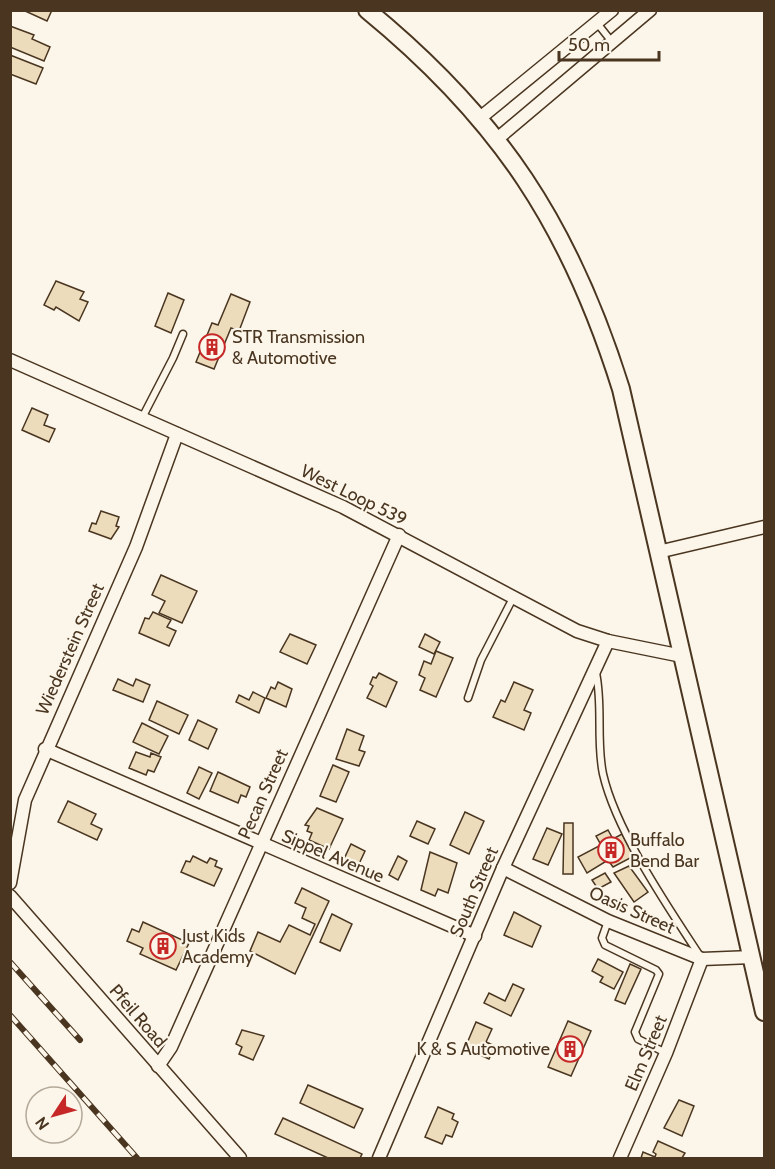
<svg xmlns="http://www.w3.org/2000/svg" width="775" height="1169" viewBox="0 0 775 1169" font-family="Cabin,sans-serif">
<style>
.building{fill:#ecdcbc;stroke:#4a3520;stroke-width:1.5}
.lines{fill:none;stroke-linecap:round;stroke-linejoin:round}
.lane-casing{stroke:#4a3520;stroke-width:9}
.street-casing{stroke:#4a3520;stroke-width:15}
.secondary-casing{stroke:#4a3520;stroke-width:20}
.lane{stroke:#fbf6e9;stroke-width:6}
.street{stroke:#fbf6e9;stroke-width:12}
.secondary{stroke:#fbf6e9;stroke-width:16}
.rail-casing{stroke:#4a3520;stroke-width:6}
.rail{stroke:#fbf6e9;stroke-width:4;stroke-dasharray:11;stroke-linecap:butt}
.labels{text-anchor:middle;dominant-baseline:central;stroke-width:4.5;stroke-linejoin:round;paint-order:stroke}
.poi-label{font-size:18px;fill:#4a3520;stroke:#fbf6e9;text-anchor:start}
.street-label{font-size:18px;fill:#4a3520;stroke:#fbf6e9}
</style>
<rect width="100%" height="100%" fill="#fbf6e9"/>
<g class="building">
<polygon points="23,10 52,10 47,21"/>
<polygon points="10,26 34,35 32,39 50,47 44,61 10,47"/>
<polygon points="10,55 43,68 36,84 10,74"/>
<polygon points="56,281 84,292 80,299 88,302 79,321 56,307 54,310 44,305"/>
<polygon points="168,293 184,300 171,333 155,326"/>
<polygon points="231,294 250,302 239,331 231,328 214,369 196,362 212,323 218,325"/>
<polygon points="32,408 48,415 44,425 55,429 49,442 22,430"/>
<polygon points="101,511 119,517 116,526 119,527 111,539 89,531 92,523 96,524"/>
<polygon points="161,575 197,591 182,623 159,613 165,601 152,595"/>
<polygon points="153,612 171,620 167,627 176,631 169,646 139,633 145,618 149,619"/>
<polygon points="290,634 316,645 307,664 280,652"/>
<polygon points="425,634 440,642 434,654 419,647"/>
<polygon points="436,651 453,658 436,697 420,690 425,678 419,675 424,661 431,664"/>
<polygon points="379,673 397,682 386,707 367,698 373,686 370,684 373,677 376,678"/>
<polygon points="118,679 133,686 136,679 150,685 143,702 113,690"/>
<polygon points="278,682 292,689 286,707 266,698 271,687 275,689"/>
<polygon points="514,682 533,690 524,710 531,713 524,730 493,717 501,700 505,702"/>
<polygon points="253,692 265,698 259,713 236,702 239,695 249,700"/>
<polygon points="157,701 188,715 179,734 149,720"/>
<polygon points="198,720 217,729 208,749 189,740"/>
<polygon points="142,723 168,736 159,754 133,742"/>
<polygon points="347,729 364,736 359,750 365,752 359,766 336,759"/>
<polygon points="136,752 150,757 151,753 161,757 154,772 148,770 146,775 129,768"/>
<polygon points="333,765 349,772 336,802 320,796"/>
<polygon points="199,767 212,773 199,799 187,793"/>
<polygon points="218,772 250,787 246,797 241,795 238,803 210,791"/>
<polygon points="68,801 96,814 91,824 102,829 97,840 58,822"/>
<polygon points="317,808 343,819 329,849 309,840 312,833 307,831 309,826 305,825"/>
<polygon points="465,812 484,821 469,854 450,845"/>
<polygon points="417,821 435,829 428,844 410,836"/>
<polygon points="564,823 573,823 573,874 563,874"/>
<polygon points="547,828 562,834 548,865 533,859"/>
<polygon points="608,830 613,839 622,834 634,856 613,867 608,860 587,873 578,857 601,845 596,836"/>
<polygon points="351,844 365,851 358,866 344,859"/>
<polygon points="430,852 457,863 448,893 438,889 435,896 421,890"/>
<polygon points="193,856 207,863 210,858 217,861 215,866 222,869 214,886 181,872 186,861 190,862"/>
<polygon points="398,856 407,861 398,880 389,875"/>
<polygon points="629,866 648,892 634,902 614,873"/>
<polygon points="605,873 611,882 598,889 592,880"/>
<polygon points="302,888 329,901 295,974 250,951 258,932 280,942 289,925 310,935 315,924 302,918 306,908 295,903"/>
<polygon points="514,912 541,926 532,947 504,935"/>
<polygon points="332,914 352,924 340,951 320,942"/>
<polygon points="143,922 189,943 176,970 140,954 143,948 127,941 132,929 139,932"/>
<polygon points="598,959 623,972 614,989 600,982 603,977 592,971"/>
<polygon points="630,964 641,969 625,1004 615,1000"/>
<polygon points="513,984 524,989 511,1016 484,1003 489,993 505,1001"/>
<polygon points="568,1021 591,1031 571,1076 548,1067"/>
<polygon points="476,1022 492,1029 486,1042 495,1046 489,1059 465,1048"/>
<polygon points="242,1030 264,1036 253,1060 239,1054 242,1047 236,1044"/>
<polygon points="308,1085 363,1109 354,1128 300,1103"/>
<polygon points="679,1100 694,1106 682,1136 664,1128"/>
<polygon points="438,1107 454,1114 452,1119 458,1122 452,1137 446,1135 442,1144 425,1137"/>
<polygon points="283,1118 362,1154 360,1158 328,1158 275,1134"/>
<polygon points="658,1141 685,1153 682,1158 641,1158 643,1152 655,1157 656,1154 653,1152"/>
</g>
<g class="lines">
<g class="lane-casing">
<g id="lane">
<polyline points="597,23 612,42"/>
<polyline points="142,418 173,358 183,334"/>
<path d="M596 673C603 706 596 741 603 774 616 831 668 907 700 956"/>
<polyline points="468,698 481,660 513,598"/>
<polyline points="608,921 602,938 605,945 656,970 659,974 635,1032 638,1039 666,1053"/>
</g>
</g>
<g class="street-casing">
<g id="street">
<polyline points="480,118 612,10"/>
<polyline points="497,139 650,10"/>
<polyline points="10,360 343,507 577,631 608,641 682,656"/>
<polyline points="658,552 764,527"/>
<polyline points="45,749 475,936"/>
<polyline points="503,868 608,921 702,959 752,957"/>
<polyline points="10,883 25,800 136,547 177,434"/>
<polyline points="10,896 240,1158"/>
<polyline points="158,1066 171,1047 399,535"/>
<polyline points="379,1158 503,868 608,641"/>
<polyline points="620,1158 666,1053 702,959"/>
</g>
</g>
<g class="secondary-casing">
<path id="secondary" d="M367 10C500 119 570 226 621 389L764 1012"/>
</g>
<use href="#lane" class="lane"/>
<use href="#street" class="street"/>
<use href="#secondary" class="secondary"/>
<g class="rail-casing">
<g id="rail">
<polyline points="10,962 80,1040"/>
<polyline points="10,1015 137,1158"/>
</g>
</g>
<use href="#rail" class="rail"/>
</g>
<defs>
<g id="building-ring" transform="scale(1.35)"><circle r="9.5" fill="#fbf6e9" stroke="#c62828" stroke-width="1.5"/><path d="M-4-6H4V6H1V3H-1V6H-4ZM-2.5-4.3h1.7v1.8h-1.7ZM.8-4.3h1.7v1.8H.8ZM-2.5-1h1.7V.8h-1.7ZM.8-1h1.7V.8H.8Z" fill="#c62828"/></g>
</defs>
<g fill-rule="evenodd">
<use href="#building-ring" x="212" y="347"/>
<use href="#building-ring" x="611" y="850"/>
<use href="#building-ring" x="163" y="946"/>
<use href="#building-ring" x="570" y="1049"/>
</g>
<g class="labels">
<g class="poi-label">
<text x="232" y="337">STR Transmission<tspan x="232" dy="21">&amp; Automotive</tspan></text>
<text x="630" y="840">Buffalo<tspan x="630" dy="21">Bend Bar</tspan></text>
<text x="182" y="936">Just Kids<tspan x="182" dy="21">Academy</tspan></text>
<text x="550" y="1049" text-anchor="end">K &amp; S Automotive</text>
</g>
<g class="street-label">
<text transform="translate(354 495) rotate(26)">West Loop 539</text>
<text transform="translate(70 649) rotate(-66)">Wiederstein Street</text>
<text transform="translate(263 794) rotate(-66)">Pecan Street</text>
<text transform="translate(333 856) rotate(23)">Sippel Avenue</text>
<text transform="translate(474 892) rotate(-67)">South Street</text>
<text transform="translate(632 910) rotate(24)">Oasis Street</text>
<text transform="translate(138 1016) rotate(49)">Pfeil Road</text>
<text transform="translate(646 1053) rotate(-67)">Elm Street</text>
</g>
</g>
<rect width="775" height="1169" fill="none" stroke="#4a3520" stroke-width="24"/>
<g transform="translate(54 1115) rotate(234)"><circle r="28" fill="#fbf6e9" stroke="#b4a999" stroke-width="1.5"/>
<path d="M0-4.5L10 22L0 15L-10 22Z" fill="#c62828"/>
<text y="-9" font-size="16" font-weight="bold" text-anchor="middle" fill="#4a3520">N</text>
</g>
<path d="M559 51v9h100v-9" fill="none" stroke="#4a3520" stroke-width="3"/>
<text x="568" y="51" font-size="18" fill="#4a3520" stroke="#fbf6e9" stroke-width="4.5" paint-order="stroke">50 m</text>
</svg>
